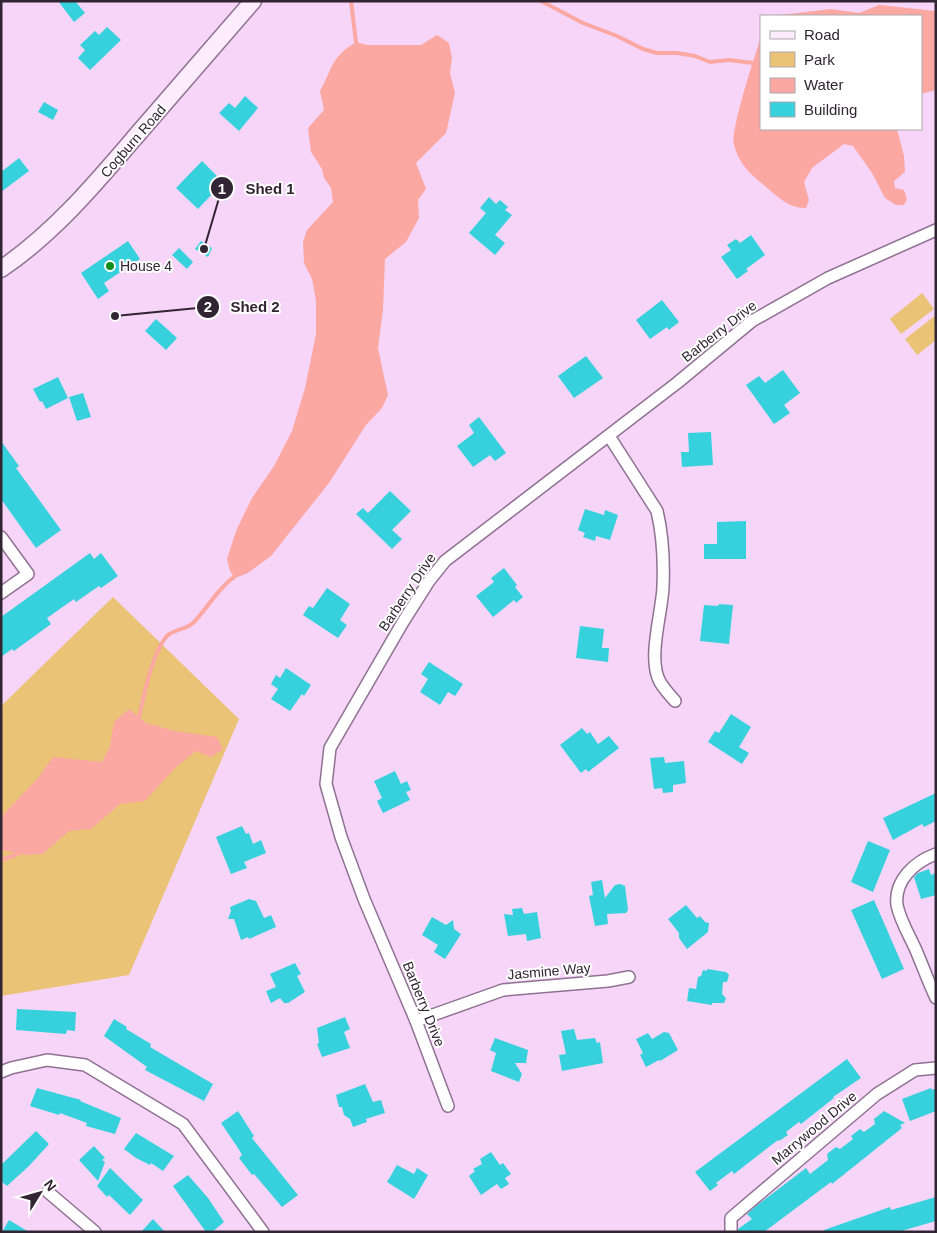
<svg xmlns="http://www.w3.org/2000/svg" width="937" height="1233" viewBox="0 0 937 1233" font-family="Helvetica,sans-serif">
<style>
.green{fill:#eac376}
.water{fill:#fba8a3}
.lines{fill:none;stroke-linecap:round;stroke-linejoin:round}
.stream{stroke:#fba8a3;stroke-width:4}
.building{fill:#37d1dd}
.street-casing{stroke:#8f7292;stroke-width:14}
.secondary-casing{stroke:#8f7292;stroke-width:19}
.street{stroke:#fff;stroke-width:11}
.secondary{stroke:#fcecfe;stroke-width:16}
.poi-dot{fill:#128e1b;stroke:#fff;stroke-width:2}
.labels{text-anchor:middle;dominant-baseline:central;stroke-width:4;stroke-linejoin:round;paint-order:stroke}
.street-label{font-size:14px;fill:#322533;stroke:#fff}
.poi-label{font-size:14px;fill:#322533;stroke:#fff;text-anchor:start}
.leader{fill:none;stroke:#322533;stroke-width:2}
.callout-dot{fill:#322533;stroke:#fff;stroke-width:2}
.mark-label{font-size:15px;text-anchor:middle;font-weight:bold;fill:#fff}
.callout-label{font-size:15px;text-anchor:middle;font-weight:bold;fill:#322533;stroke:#fff;stroke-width:4;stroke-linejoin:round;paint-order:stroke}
</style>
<rect width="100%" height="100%" fill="#f6d5f9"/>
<g class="green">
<polygon points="922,293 934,309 901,334 890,319"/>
<polygon points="936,315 936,340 917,355 905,339"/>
<polygon points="113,597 239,719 129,975 1,996 1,706"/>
</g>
<g class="water">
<polygon points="879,5 936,11 936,90 921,94 921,16 773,16 831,9 859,13"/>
<path d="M437 35 449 43 452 58 450 73 455 93 446 133 416 163 426 189 418 200 419 218 406 242 385 259 383 310 378 348 388 395 382 408 366 425 329 483 271 556 248 573 235 578 230 571 227 559 236 531 252 498 274 466 292 431 305 388 316 334V301L312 279 304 263 303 242 307 230 333 202 331 188 324 178 322 169 311 152 308 128 324 110 320 91C334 66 330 58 356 42L367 45H421Z"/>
<path d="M761 37V129H897L904 156 905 172 894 181 895 188 904 190 907 199 904 205H896L885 198 872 173 853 146 844 144 812 168 804 182 809 200 806 208C790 209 778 197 766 187 751 174 740 166 734 145 730 132 755 55 761 37Z"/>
<polygon points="129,709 146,723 175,731 217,737 223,749 211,757 196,751 175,768 145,801 120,804 91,829 69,831 43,854 25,855 1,850 1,817 38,778 53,757 102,762 110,746 114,722"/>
</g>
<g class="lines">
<g class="stream">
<polyline points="351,1 356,42"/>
<polyline points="541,1 583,23 617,36 643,49 657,53 677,53 695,56 710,62 729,60 761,64"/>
<path d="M139 717C144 695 152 654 166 637 172 629 186 630 193 623 207 609 217 589 234 577"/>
<polyline points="1,860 18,854"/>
</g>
</g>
<g class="building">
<polygon points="58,1 75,1 85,13 74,22"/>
<polygon points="107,27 121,40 90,70 78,58 85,50 80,45 95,31 99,35"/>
<polygon points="245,96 258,108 239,131 219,113 229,103 235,108"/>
<polygon points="44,102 58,110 53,120 38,112"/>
<polygon points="19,158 29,171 1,192 1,172"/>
<polygon points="202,161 234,193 225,201 215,191 198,209 176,188"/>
<polygon points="489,197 496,204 500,200 508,207 505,210 512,215 495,235 505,243 495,255 469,233 486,213 480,208"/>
<polygon points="751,235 765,255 746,269 748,271 737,279 721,257 731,250 727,245 736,239 740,243"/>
<polygon points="128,241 140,259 104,283 109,291 98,299 81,273"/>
<polygon points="201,241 212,248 208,257 195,249"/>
<polygon points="179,248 193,262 187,269 172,255"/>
<polygon points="662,300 679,322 669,330 667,327 650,339 636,320"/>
<polygon points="156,319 177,338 166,350 145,331"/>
<polygon points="586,356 603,378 574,398 558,376"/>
<polygon points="783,370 800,393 784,405 790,413 774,424 746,385 759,376 765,383"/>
<polygon points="58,377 68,398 46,409 42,401 40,402 33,389"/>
<polygon points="83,393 91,417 77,421 69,397"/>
<polygon points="479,417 506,453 495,461 490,455 473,467 457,446 474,433 469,425"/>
<polygon points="711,432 713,465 682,467 681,452 689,452 688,433"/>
<polygon points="1,441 19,466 16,468 61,530 36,548 1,499"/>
<polygon points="390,491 411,511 392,530 402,539 392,549 356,514 363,508 368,513"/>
<polygon points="585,509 604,515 605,510 618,515 610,540 596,536 595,541 583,537 585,533 578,530"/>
<polygon points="746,521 746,559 704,559 704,544 717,544 717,522"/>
<polygon points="90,553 94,559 101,553 118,576 101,588 99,586 76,602 74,599 47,618 51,624 14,651 12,649 1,657 1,617"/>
<polygon points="504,568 517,585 515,587 523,597 516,603 514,600 493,617 476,596 494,582 491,578"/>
<polygon points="327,588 350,604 340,620 347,625 338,638 303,615 309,606 313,608"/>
<polygon points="719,604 733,605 729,644 700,641 704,605 718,606"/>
<polygon points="580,626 604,629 602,648 609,648 608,662 576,658"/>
<polygon points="429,662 463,684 455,696 448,692 440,705 420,692 428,679 421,674"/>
<polygon points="286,668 311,685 304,696 302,694 290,711 271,699 278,689 271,684 276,675 280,678"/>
<polygon points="731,714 751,727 739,747 749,753 742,764 708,742 715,731 719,733"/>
<polygon points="582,728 587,734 590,732 598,744 609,736 619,748 588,772 586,769 581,773 560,745"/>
<polygon points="664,757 665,763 684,761 686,783 673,785 673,792 663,793 662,788 654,789 650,758"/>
<polygon points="395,771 401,784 407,781 411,790 406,792 410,800 383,813 377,801 382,798 374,781"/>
<polygon points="936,793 936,821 924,827 922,824 893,840 883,818"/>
<polygon points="242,826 246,834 249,833 253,844 261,840 266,853 244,862 247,868 231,874 216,837"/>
<polygon points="868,841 890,850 873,892 851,882"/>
<polygon points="929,869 931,875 936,873 936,895 921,899 914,877 918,873"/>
<polygon points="602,880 605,898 615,885 620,884 625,886 628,910 626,913 607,914 608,924 595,926 589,896 593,895 591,882"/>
<polygon points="249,899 256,901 264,918 271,915 276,927 249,939 248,937 241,940 234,919 228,919 231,911 230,907"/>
<polygon points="874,900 904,969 882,979 851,910"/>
<polygon points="686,905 697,918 700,916 705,922 709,923 708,932 687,949 679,938 679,933 668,919"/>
<polygon points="522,908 524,914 537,912 541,938 527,941 526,934 508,936 504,914 513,915 512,909"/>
<polygon points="432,917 446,925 453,920 454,929 461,934 445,959 434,952 438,945 422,935"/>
<polygon points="295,963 301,974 297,976 305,992 288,1003 284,1003 280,998 271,1003 266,991 276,987 270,974"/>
<polygon points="707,969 726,972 729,975 727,982 723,982 722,994 726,998 724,1003 712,1003 712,1005 687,1001 689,988 696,989 698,977 701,976 703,970 707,971"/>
<polygon points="17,1009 76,1012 75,1031 67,1030 66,1034 16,1030"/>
<polygon points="345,1017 350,1029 344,1032 350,1048 322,1057 317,1044 319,1043 317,1028"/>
<polygon points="114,1019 127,1027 126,1029 151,1044 150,1047 213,1084 204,1101 145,1070 147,1067 104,1036"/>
<polygon points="574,1029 577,1040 595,1038 597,1043 600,1042 603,1063 562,1071 559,1055 566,1054 561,1031"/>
<polygon points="664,1032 669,1033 678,1050 660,1061 659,1060 646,1067 640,1055 643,1053 636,1039 648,1033 652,1039"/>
<polygon points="495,1038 528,1050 526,1063 515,1063 522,1074 519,1082 491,1071 496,1053 490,1050"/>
<polygon points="847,1059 861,1078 833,1097 834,1098 801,1124 799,1122 786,1132 788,1135 779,1141 778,1140 734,1174 732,1171 716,1183 718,1185 710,1191 695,1172"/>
<polygon points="365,1084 373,1102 381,1100 385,1113 366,1119 367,1122 353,1127 350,1119 344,1115 342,1107 339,1107 336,1095"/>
<polygon points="37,1088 81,1100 80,1101 121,1118 115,1134 86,1126 87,1123 60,1113 59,1115 30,1106"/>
<polygon points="931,1088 932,1090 936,1088 936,1111 910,1121 902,1099"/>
<polygon points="238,1111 254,1136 252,1138 298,1195 282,1207 254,1174 252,1175 239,1158 242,1155 238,1148 221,1123"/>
<polygon points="884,1111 905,1123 900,1125 902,1128 832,1184 831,1182 764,1232 738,1232 738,1229 752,1219 747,1214 756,1206 806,1168 810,1174 828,1160 827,1154 836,1147 840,1149 853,1139 851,1136 860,1129 864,1132 875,1124 874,1119"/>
<polygon points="36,1131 49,1144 29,1166 7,1186 1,1181 1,1165"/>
<polygon points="136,1133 174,1156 163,1171 151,1163 150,1165 136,1158 124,1149"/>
<polygon points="94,1146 105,1158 102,1160 105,1162 98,1181 79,1160"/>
<polygon points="491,1152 500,1165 503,1163 511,1174 505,1178 509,1184 501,1189 497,1184 481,1195 469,1176 475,1171 473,1169 482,1164 480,1159"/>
<polygon points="397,1165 414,1174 417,1168 428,1175 414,1199 387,1182"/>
<polygon points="110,1168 143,1200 130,1215 109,1195 107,1197 97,1186"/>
<polygon points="188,1175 208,1198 224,1222 212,1232 206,1232 173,1186"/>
<polygon points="936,1197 936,1221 898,1232 824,1232 824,1230 890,1207 891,1210"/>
<polygon points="153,1219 165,1232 141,1232"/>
<polygon points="9,1220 29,1232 2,1232"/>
</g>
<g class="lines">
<g class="street-casing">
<g id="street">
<path d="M609 436 657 511C663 536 664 562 663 587 662 613 647 659 660 682 664 689 670 695 675 701"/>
<polyline points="1,537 28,574 1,593"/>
<path d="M936 854C914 862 894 881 897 905 900 920 909 935 915 948 922 964 928 981 936 998"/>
<polyline points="416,1021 503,990 608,981 629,977"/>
<polyline points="1,1072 11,1068 47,1060 85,1065 183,1124 263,1232"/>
<polyline points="448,1106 416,1021 364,899 341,837 326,784 330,748 403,622 429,581 445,561 677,383 752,321 828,278 936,230"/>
<polyline points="48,1192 95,1232"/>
<polyline points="731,1232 731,1218 877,1094 915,1070 936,1068"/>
</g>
</g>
<g class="secondary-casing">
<path id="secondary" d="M1 269C54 233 95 184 136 136 175 91 214 46 253 1"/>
</g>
<use href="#street" class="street"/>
<use href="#secondary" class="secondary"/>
</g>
<circle class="poi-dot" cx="110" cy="266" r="5"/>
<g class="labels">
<g class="street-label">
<text transform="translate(133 141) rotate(-49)">Cogburn Road</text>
<text transform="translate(719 331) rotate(-38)">Barberry Drive</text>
<text transform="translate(407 592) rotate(-56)">Barberry Drive</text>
<text transform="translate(549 971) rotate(-5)">Jasmine Way</text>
<text transform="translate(424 1004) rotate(68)">Barberry Drive</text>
<text transform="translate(814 1128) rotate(-40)">Marrywood Drive</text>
</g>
<g class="poi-label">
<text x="120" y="266">House 4</text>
</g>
</g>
<path class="leader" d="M204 249L222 188M115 316L208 307"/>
<g class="callout-dot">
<circle cx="204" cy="249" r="5"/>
<circle cx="115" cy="316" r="5"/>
<circle cx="222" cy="188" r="12"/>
<circle cx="208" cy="307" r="12"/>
</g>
<g class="mark-label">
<text x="222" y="194">1</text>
<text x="208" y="312">2</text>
</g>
<g class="callout-label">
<text x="270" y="194">Shed 1</text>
<text x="255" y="312">Shed 2</text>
</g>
<rect width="937" height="1233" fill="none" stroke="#322533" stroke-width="5"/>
<rect x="760" y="15" width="162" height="115" fill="#ffffff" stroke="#ada8ad"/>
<rect x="770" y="31" width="25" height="8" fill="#fcecfe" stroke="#ada8ad"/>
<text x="804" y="40" font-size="15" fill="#322533">Road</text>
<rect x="770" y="52" width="25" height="15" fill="#eac376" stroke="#ada8ad"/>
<text x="804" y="65" font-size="15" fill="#322533">Park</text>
<rect x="770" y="78" width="25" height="15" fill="#fba8a3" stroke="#ada8ad"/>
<text x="804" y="90" font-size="15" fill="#322533">Water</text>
<rect x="770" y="102" width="25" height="15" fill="#37d1dd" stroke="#ada8ad"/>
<text x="804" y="115" font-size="15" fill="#322533">Building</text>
<g transform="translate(40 1193) rotate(53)" stroke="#ffffff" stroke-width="4" paint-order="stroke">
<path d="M0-4L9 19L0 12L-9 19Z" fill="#322533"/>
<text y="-8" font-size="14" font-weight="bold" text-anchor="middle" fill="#322533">N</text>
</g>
</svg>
